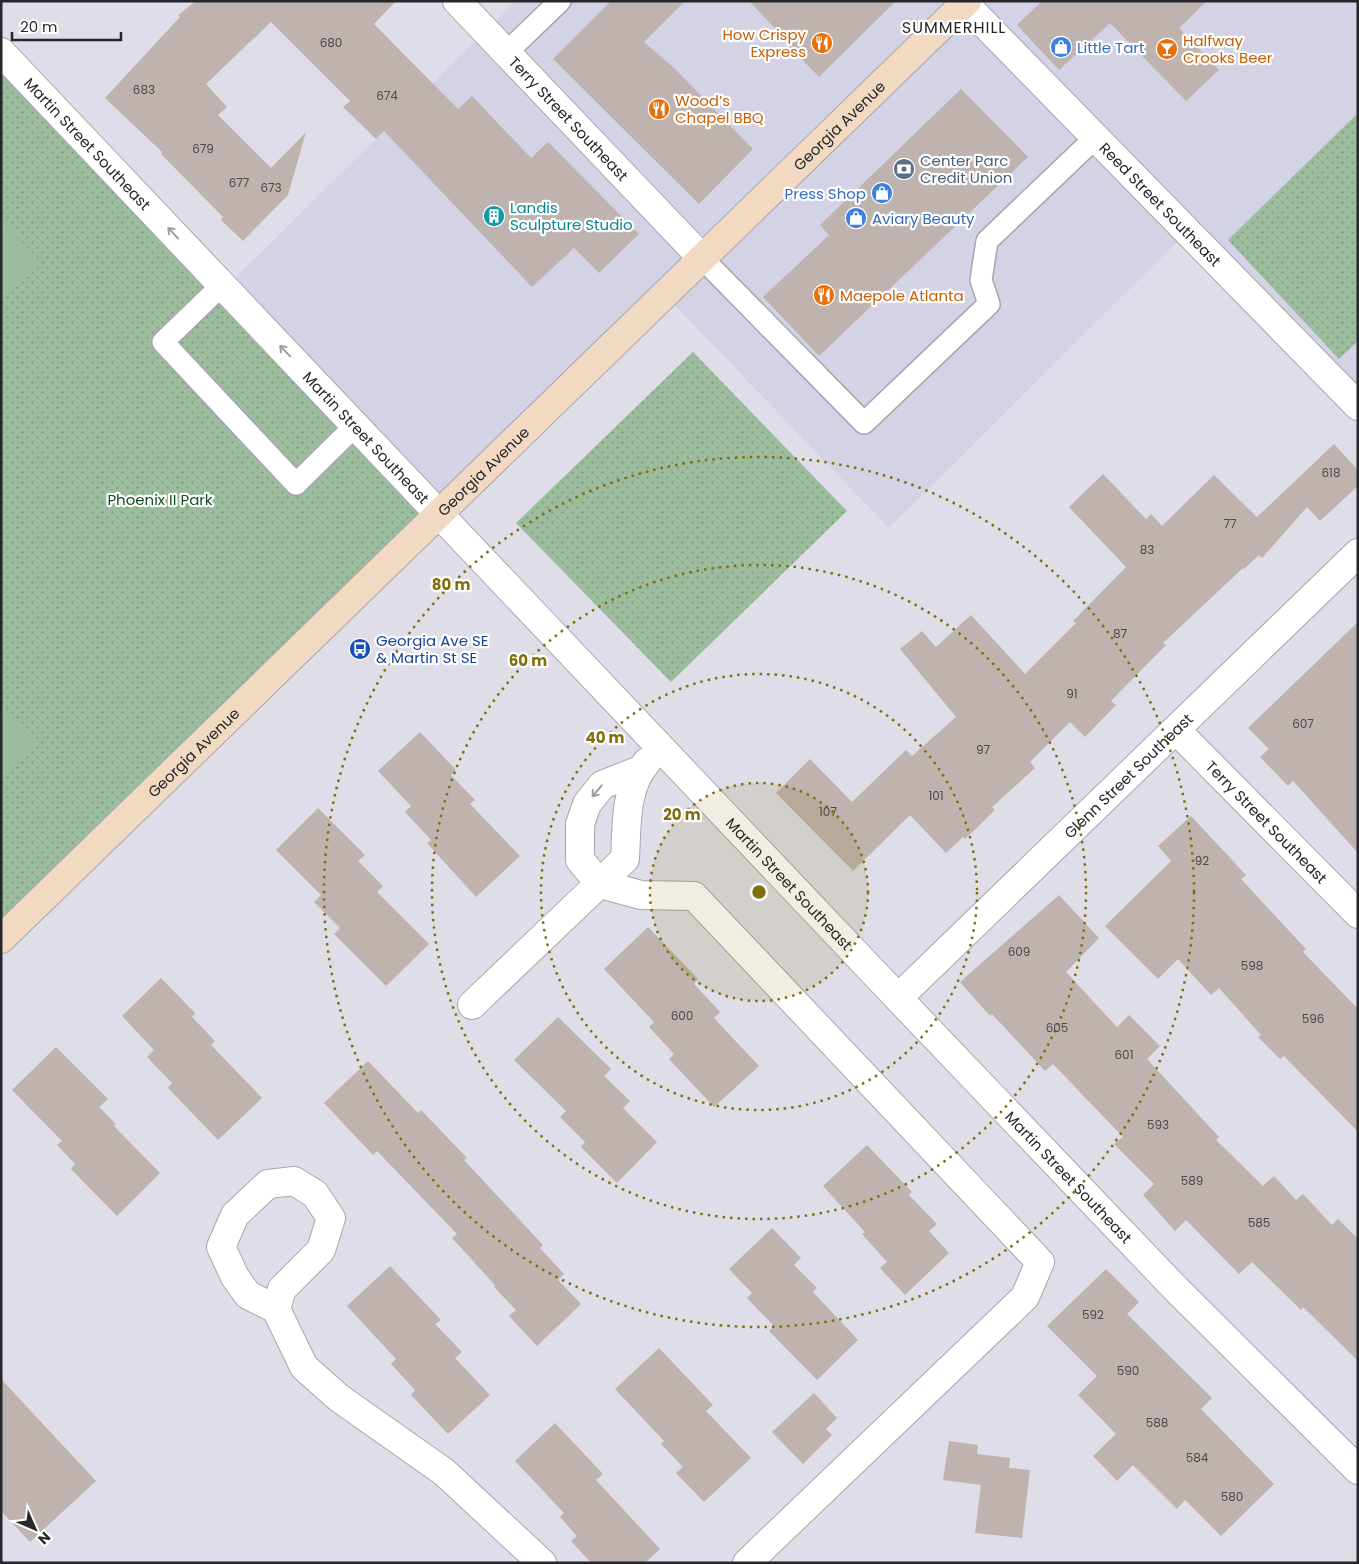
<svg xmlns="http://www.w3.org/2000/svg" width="1359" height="1564" viewBox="0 0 1359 1564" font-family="Poppins,sans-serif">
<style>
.built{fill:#d4d2e5}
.green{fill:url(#green-dots)}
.pitch{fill:#9bbd9d}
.building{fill:#beb3ae}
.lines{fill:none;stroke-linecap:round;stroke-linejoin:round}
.service-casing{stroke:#a7a6b1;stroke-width:24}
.minor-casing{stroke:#a7a6b1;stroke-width:30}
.secondary-casing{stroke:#a7a6b1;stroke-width:30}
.service{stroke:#fff;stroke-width:21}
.minor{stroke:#fff;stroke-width:28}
.secondary{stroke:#f1dac1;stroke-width:28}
.oneway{stroke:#9e9ea0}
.ring{fill:none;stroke:#816f0d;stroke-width:2.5;stroke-dasharray:2.5 5}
.labels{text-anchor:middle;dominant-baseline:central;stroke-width:4.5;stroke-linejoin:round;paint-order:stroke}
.number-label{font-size:12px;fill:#4d4a4c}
.food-label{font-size:15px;fill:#c56008;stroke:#fff;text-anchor:start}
.shop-label{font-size:15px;fill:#366cbe;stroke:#fff;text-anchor:start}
.street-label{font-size:15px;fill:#27272b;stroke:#fff}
.service-label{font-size:15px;fill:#4e5e75;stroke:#fff;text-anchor:start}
.culture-label{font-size:15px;fill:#0d838f;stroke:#fff;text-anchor:start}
.park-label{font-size:15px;fill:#124e1e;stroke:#fff}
.transit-label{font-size:15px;fill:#164399;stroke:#fff;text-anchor:start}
.neighbourhood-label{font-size:16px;letter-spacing:1px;fill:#27272b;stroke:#fff}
.centre{fill:#816f0d;stroke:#fff;stroke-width:2.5}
.ring-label{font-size:15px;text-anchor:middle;font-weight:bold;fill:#816f0d;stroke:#fff;stroke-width:4.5;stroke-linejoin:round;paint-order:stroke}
</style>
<defs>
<pattern id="green-dots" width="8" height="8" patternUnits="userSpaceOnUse" patternTransform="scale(1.25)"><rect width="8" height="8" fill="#9bbd9d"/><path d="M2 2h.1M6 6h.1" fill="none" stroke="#7e9a80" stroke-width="1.8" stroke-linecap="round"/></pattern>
</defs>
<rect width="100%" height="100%" fill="#dedde8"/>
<polygon class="built" points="516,1 1358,1 1358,412 1187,232 889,528 665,295 439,514 230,283"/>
<g class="green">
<polygon points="1,47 438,507 1,923"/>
<polygon points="1358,113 1358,341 1339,359 1228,240"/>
<polygon points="693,352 847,511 671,682 516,523"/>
</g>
<g class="pitch">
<polygon points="1,220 42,263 1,302"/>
<polygon points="1,710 35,744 1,777"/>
</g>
<g class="building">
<polygon points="196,1 396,1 374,24 458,109 472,96 531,158 548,142 639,234 599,273 574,248 532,287 384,131 376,139 343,107 350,101 271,22 206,84 227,107 218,115 271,168 306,132 288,195 243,241 221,220 223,217 161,154 162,152 105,98 180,17 178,15"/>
<polygon points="611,1 685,1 644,42 675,69 753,149 699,204 553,59"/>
<polygon points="749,1 896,1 819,77 789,46 790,44"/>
<polygon points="1042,1 1207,1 1179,28 1219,70 1186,101 1110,23 1059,70 1017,25"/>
<polygon points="961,89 1028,157 819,356 763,297 829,235 820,225"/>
<polygon points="1334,444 1358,470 1358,486 1320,521 1307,507 1262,558 1259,555 1244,569 1243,568 1163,643 1166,645 1111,701 1116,705 1085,737 1070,722 1030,762 1035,768 992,807 995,810 965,839 963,837 946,853 910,815 853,871 776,793 810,759 852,802 906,750 912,756 956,717 900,649 922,631 936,647 971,615 1025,674 1076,623 1073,621 1126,567 1069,507 1103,474 1146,519 1151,514 1162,526 1214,475 1257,517"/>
<polygon points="1358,622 1358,853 1293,781 1288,786 1260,757 1269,749 1248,728"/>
<polygon points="420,732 456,770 451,775 475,800 470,804 520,856 476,897 427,843 431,840 405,812 411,806 378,771"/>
<polygon points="318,808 365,855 358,861 383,886 377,892 429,944 386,986 334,934 340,928 314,902 321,895 276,850"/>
<polygon points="1191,816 1246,875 1241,879 1306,949 1303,952 1358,1009 1358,1132 1284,1056 1280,1059 1258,1037 1261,1035 1219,988 1211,995 1178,959 1158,979 1105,926 1171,861 1158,846"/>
<polygon points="1059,895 1099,938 1066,972 1117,1027 1129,1015 1160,1046 1147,1059 1219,1137 1216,1140 1263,1186 1274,1176 1296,1200 1303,1194 1332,1225 1338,1219 1358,1239 1358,1361 1303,1307 1301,1310 1252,1262 1239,1274 1186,1220 1175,1231 1143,1195 1154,1184 1114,1144 1123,1137 1053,1064 1045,1071 992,1014 990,1016 960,982"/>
<polygon points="648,927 698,979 694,984 720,1012 714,1018 759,1066 714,1107 669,1059 674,1054 649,1027 654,1022 604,969"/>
<polygon points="161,978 195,1013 192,1017 215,1041 211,1045 262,1098 218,1140 168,1088 172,1083 147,1057 154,1050 122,1016"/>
<polygon points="558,1017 611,1069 604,1076 630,1101 623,1108 657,1142 617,1183 581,1147 585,1142 560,1117 566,1111 514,1060"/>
<polygon points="56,1047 108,1099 99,1107 116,1124 114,1126 160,1173 117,1216 71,1169 75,1164 57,1145 62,1141 12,1090"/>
<polygon points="368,1061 418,1113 421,1110 467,1158 464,1160 543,1245 540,1248 564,1274 558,1280 581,1304 537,1346 509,1316 516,1310 494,1287 495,1285 452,1238 457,1234 377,1151 373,1155 324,1103"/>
<polygon points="867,1145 912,1192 909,1195 937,1224 929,1231 949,1253 905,1295 880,1268 887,1262 862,1234 865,1232 823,1186"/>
<polygon points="772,1228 801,1258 794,1265 817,1288 813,1292 858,1340 817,1380 769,1331 774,1326 747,1298 752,1293 729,1269"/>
<polygon points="390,1266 441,1320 435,1324 462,1352 455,1358 490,1395 448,1434 411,1395 415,1390 391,1364 396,1359 347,1306"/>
<polygon points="1106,1269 1139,1302 1127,1314 1212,1398 1201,1409 1274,1484 1221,1536 1185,1500 1177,1509 1133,1465 1117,1481 1093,1456 1116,1434 1078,1395 1097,1376 1047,1326"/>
<polygon points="659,1348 713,1405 706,1411 751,1458 704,1502 676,1473 683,1467 661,1444 664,1441 615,1389"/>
<polygon points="1,1379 96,1481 30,1542 1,1511"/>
<polygon points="814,1393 837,1418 826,1429 832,1435 803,1464 772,1432"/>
<polygon points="555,1423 603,1474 596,1480 660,1549 645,1563 591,1563 571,1541 577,1536 560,1517 564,1513 515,1461"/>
<polygon points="949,1441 978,1445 977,1454 1010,1458 1009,1468 1030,1470 1022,1538 975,1533 981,1485 943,1480"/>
</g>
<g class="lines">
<g class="service-casing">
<g id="service">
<polyline points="506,53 560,1"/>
<polyline points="702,258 864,423 989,304 981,280 987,241 1095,138"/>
<polyline points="222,285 163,342 296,484 355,426"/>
</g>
</g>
<g class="minor-casing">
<g id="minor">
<path id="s1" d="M457 1 702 258"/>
<path id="s2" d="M962 1 1358 406"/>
<path id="s3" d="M1 52 898 998 1175 1288 1358 1470"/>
<path id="s4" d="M1176 730 1358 914"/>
<polyline points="640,770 602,785 587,804 580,824 580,860 600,884 641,895 694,896 1040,1262 1025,1297 747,1563"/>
<path id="s5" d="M898 998 1358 553"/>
<path d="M472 1005 625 859C627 827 624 788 647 762"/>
<polyline points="276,1309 282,1289 321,1250 331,1218 315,1194 294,1181 268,1184 235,1215 221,1247 235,1277 248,1295 276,1309 304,1367 339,1398 444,1472 542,1563"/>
</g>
</g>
<g class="secondary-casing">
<g id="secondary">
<path id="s6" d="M1 939 967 1"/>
</g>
</g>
<use href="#service" class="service"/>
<use href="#minor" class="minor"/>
<use href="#secondary" class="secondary"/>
</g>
<defs><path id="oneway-shaft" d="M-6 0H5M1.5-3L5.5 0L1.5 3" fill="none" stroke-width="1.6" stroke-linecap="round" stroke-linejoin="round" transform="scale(1.25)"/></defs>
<g class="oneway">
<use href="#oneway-shaft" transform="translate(173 233) rotate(-133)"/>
<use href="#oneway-shaft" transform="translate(285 351) rotate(-134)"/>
<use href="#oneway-shaft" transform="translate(597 791) rotate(130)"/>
</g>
<circle cx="759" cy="892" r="109" fill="#816f0d" fill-opacity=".12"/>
<g class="ring">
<circle cx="759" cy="892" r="109"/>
<circle cx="759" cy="892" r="218"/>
<circle cx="759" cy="892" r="327"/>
<circle cx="759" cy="892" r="435"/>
</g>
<defs>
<g id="restaurant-disc" transform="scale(1.125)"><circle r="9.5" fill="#e8710a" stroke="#fff"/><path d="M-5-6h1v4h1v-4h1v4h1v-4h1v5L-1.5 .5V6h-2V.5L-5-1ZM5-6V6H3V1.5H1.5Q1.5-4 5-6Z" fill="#fff"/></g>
<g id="shop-disc" transform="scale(1.125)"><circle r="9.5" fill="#3f7fe0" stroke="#fff"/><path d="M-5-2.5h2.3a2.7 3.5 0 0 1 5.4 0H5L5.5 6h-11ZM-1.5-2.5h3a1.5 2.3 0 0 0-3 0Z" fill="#fff"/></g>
<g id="bar-disc" transform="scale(1.125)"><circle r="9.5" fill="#e8710a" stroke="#fff"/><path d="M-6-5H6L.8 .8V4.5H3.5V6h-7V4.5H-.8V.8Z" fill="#fff"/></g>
<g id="bank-disc" transform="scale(1.125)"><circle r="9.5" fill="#5c6f8a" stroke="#fff"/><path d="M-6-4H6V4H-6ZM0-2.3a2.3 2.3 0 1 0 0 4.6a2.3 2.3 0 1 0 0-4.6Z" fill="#fff"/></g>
<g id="building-disc" transform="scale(1.125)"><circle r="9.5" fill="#0f9aa8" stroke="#fff"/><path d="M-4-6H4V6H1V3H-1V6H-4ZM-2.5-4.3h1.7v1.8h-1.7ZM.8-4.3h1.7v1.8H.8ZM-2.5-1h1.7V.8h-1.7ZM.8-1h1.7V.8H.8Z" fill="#fff"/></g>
<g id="bus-disc" transform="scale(1.125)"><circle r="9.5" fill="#1a4fb4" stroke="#fff"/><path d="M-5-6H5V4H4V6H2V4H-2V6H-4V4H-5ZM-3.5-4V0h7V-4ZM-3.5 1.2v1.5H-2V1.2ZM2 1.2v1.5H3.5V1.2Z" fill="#fff"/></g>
</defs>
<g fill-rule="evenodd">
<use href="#restaurant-disc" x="822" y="43"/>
<use href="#shop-disc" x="1061" y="47"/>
<use href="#bar-disc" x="1167" y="49"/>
<use href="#restaurant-disc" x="659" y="109"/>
<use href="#bank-disc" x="904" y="169"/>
<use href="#shop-disc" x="882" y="193"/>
<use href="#building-disc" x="494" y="216"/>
<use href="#shop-disc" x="856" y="218"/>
<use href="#restaurant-disc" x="824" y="295"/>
<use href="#bus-disc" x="360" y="649"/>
</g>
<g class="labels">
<g class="number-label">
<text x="331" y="42">680</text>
<text x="144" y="89">683</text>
<text x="387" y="95">674</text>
<text x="203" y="148">679</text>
<text x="239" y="182">677</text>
<text x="271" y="187">673</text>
<text x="1331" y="472">618</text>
<text x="1230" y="523">77</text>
<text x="1147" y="549">83</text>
<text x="1120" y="633">87</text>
<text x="1072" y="693">91</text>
<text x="1303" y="723">607</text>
<text x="983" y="749">97</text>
<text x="936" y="795">101</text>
<text x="828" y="811">107</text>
<text x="1202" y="860">92</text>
<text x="1019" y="951">609</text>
<text x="1252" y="965">598</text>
<text x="682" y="1015">600</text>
<text x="1313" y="1018">596</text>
<text x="1057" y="1027">605</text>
<text x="1124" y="1054">601</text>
<text x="1158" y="1124">593</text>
<text x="1192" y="1180">589</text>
<text x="1259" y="1222">585</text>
<text x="1093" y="1314">592</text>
<text x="1128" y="1370">590</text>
<text x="1157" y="1422">588</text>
<text x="1197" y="1457">584</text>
<text x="1232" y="1496">580</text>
</g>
<g class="food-label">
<text x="806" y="34" text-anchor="end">How Crispy<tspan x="806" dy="17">Express</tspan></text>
<text x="1183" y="40">Halfway<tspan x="1183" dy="17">Crooks Beer</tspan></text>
<text x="675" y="100">Wood’s<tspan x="675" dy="17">Chapel BBQ</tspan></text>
<text x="840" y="295">Maepole Atlanta</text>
</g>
<g class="shop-label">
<text x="1077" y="47">Little Tart</text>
<text x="866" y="193" text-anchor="end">Press Shop</text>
<text x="872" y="218">Aviary Beauty</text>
</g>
<g class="street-label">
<text stroke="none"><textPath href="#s1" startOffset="162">Terry Street Southeast</textPath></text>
<text stroke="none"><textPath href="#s6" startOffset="1168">Georgia Avenue</textPath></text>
<text stroke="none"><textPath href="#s3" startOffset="126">Martin Street Southeast</textPath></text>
<text stroke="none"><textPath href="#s2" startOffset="284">Reed Street Southeast</textPath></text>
<text stroke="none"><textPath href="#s3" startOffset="531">Martin Street Southeast</textPath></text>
<text stroke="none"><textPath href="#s6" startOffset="672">Georgia Avenue</textPath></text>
<text stroke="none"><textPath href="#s6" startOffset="268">Georgia Avenue</textPath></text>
<text stroke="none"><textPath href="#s5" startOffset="320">Glenn Street Southeast</textPath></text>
<text stroke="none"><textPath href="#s4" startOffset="129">Terry Street Southeast</textPath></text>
<text stroke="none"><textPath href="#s3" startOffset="1146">Martin Street Southeast</textPath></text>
<text stroke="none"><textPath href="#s3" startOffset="1551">Martin Street Southeast</textPath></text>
</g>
<g class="service-label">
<text x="920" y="160">Center Parc<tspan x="920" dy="17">Credit Union</tspan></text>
</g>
<g class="culture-label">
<text x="510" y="207">Landis<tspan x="510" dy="17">Sculpture Studio</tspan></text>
</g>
<g class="park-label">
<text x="160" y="499">Phoenix II Park</text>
</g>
<g class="transit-label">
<text x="376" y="640">Georgia Ave SE<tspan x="376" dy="17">&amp; Martin St SE</tspan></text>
</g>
<g class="neighbourhood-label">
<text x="954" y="27">SUMMERHILL</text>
</g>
</g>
<circle cx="759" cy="892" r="8" class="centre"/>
<g class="ring-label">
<text x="451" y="590">80 m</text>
<text x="528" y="666">60 m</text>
<text x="605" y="743">40 m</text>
<text x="682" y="820">20 m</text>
</g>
<rect width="1359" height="1564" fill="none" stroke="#27272b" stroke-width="5"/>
<g transform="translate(35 1529) rotate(135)" stroke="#ffffff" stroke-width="4" paint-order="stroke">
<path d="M0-4L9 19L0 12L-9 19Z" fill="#27272b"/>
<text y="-8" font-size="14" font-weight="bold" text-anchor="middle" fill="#27272b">N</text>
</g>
<path d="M12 32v8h109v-8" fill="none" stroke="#27272b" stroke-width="2.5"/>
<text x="20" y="32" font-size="15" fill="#27272b" stroke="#ffffff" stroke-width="4" paint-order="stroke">20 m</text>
</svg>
